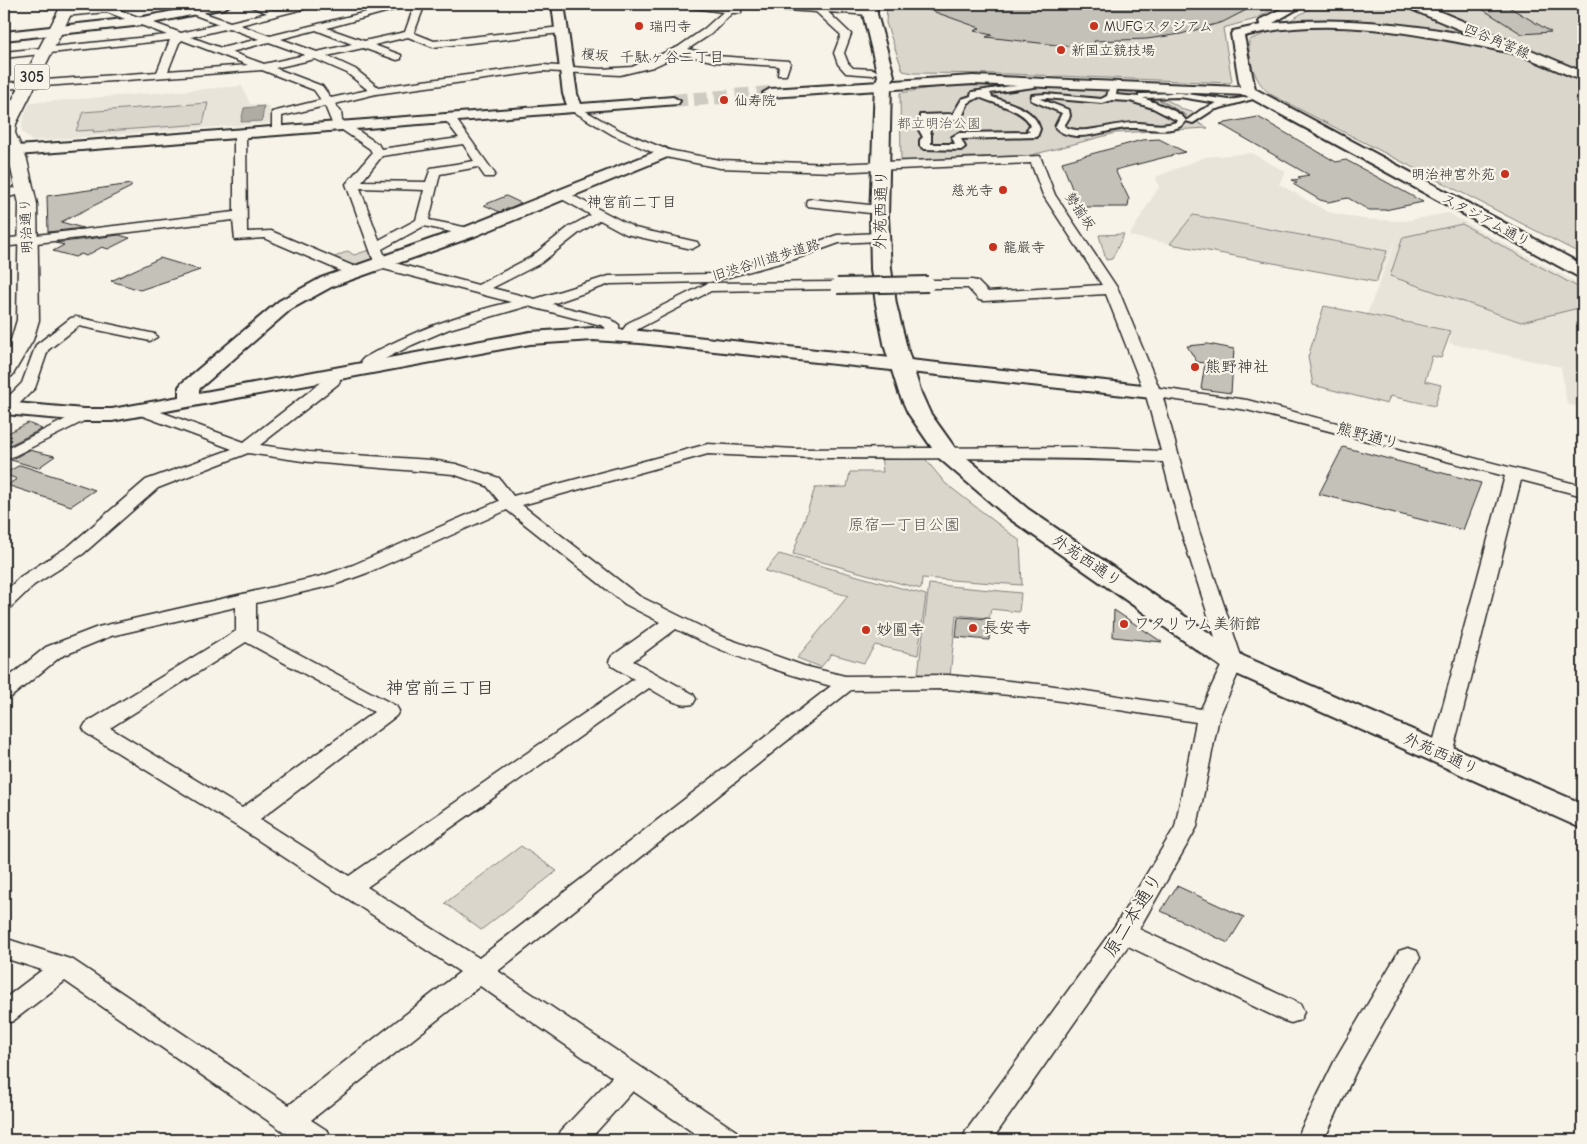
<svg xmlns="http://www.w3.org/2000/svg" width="1587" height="1144" viewBox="0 0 1587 1144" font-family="'Comic Neue','Klee One',sans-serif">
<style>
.built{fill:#e8e4da}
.green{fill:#dad6cc;stroke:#82807c}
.water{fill:#afaca4;stroke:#7a7874}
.building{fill:#c4c1b9;stroke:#2b2b2b}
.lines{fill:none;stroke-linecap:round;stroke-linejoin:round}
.tertiary-tunnel{stroke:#cecbc2;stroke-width:14;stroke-dasharray:14 7;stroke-linecap:butt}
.pedestrian-casing{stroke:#2b2b2b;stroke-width:4}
.minor-casing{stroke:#2b2b2b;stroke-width:3}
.tertiary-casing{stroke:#2b2b2b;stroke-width:4}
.secondary-casing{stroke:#2b2b2b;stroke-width:4}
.primary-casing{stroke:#2b2b2b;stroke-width:3}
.pedestrian{fill:#f7f3e8;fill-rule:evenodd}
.minor{fill:#f7f3e8;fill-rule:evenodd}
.tertiary{fill:#f7f3e8;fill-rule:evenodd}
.secondary{fill:#f7f3e8;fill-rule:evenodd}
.primary{fill:#f7f3e8;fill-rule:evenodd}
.minor-bridge-casing{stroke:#2b2b2b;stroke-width:18;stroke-linecap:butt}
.minor-bridge{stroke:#f7f3e8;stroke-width:14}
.poi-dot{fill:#c8321e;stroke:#f7f3e8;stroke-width:2}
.labels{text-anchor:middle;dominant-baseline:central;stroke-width:4.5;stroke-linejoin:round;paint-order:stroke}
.far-poi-label{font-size:14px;fill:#2b2b2b;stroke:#f7f3e8;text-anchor:start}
.far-street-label{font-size:14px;fill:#2b2b2b;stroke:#f7f3e8}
.far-park-label{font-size:14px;fill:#575653;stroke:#f7f3e8}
.far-neighbourhood-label{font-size:15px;fill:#2b2b2b;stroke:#f7f3e8}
.shield{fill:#f7f3e8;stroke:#686764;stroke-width:1}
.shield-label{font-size:15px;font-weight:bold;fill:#2b2b2b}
.street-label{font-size:16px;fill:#2b2b2b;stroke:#f7f3e8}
.poi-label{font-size:16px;fill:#2b2b2b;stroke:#f7f3e8;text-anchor:start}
.park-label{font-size:16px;fill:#575653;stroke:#f7f3e8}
.neighbourhood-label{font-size:18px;fill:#2b2b2b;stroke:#f7f3e8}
.near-street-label{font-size:19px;fill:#2b2b2b;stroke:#f7f3e8}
</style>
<rect width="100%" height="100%" fill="#f7f3e8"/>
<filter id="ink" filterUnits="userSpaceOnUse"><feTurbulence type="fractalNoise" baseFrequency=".02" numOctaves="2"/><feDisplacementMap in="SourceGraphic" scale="10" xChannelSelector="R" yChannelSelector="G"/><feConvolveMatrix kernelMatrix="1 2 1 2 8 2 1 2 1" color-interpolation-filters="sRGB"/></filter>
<g filter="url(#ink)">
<g class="built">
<polygon points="242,86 250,104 270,106 270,123 32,141 22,132 22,123 29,103"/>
<polygon points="1251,153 1286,172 1279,184 1328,212 1362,219 1405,221 1448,213 1583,286 1583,408 1567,404 1561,367 1449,343 1452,330 1367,314 1398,235 1377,283 1129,236 1159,187 1156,177 1205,157"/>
</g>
<g class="green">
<polygon points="887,4 1281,4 1256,19 1223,28 1232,81 1230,83 1010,74 913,73 903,71 886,23"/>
<path d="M1318 4H1583V255L1270 94C1254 81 1248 59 1249 40L1272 31Z"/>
<polygon points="987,85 1148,93 1187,116 1154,96 1168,96 1164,98 1184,110 1196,113 1193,120 1208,128 1116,133 1028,156 970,157 906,162 901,160 900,93 936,87"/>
<polygon points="208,103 203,124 93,132 94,130 76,131 83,112"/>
<polygon points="1193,215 1387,251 1376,282 1170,244"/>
<polygon points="1462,224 1583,290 1583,307 1521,322 1390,276 1403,237"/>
<polygon points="1124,234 1112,259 1106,260 1099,235"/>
<polygon points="369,250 376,263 357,269 333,258 348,251 354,255"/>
<polygon points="1324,306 1451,331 1441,358 1432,356 1425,381 1441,385 1435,406 1390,396 1387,404 1313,385 1308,357"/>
<polygon points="881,455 922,455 945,483 1020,541 1022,585 922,578 921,589 793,554 815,488 847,487 850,472 883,472"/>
<polygon points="779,554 926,595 918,655 875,645 864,663 832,654 821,667 797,658 848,596 765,571"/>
<polygon points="929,584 1021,593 1019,612 991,609 989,618 956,615 950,677 918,674"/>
<polygon points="521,846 557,871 481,930 445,903"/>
</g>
<polygon class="water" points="264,106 262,121 241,122 244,108"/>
<g class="building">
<polygon points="919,4 1048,4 1088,7 1128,4 1258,4 1223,22 1181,34 1147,39 1094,41 1095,44 1093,46 1074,45 1075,47 986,37 992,35 974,31 980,28 918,6"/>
<polygon points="1474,4 1504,4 1551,32 1522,34"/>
<polygon points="1258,117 1336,162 1346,160 1423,202 1385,210 1369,210 1348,198 1328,202 1320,200 1293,184 1297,183 1292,180 1301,179 1298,177 1309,175 1220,124"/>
<polygon points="1159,139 1185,152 1115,170 1129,199 1128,207 1083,207 1076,199 1062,162 1142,140"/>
<polygon points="131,184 131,187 61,222 83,228 48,232 47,196"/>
<polygon points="506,196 521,203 500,212 484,205"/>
<polygon points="119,235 130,238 108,249 102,247 86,256 81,254 75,257 53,251 64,245 55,243"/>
<polygon points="160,258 200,270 140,290 111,281"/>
<polygon points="1208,344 1234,349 1231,393 1201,389 1205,363 1197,362 1187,346"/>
<polygon points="28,423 42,429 4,448 4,435"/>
<polygon points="1343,447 1481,483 1463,530 1319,494"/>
<polygon points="29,450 55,456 38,468 11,460"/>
<polygon points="20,465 72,482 95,490 71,506 7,485 17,479 4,474"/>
<polygon points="1114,610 1162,642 1113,637"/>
<polygon points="958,617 991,619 989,640 956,637"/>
<polygon points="1177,886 1244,917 1228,943 1161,911"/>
</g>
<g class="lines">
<polyline class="tertiary-tunnel" points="673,101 770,93"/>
<g class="pedestrian-casing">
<g id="pedestrian">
<path d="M1031 83 1035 85 1034 87 990 93 992 97C1011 104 1034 108 1040 129L1037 137 961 139 965 147 961 150 924 149 920 146V140L923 137 919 130 920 115 953 114 962 99 971 96 972 92ZM979 97C994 104 1024 109 1031 126L1027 129 1030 132 959 133 952 137 955 144H931V134L927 126 930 124 928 120H954L962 117 968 103Z"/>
<path d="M1113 87 1117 89 1116 95 1139 97V94H1142L1180 93 1229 100 1249 97 1253 99 1213 110 1193 123 1186 121C1178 135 1148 128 1134 128 1114 127 1096 137 1076 136 1068 135 1060 133 1055 127L1062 113 1031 100 1032 95 1046 94 1101 99 1107 96 1109 89ZM1180 97 1217 103 1201 110 1186 121C1181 111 1153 102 1143 98ZM1046 98 1102 103 1112 100 1130 101 1153 108 1178 121C1167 127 1151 124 1139 123 1117 121 1082 138 1064 126L1070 116 1069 110 1040 99Z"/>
</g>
</g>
<g class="minor-casing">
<g id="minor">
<path d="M90 4H103L181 33 219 24 165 4H178L230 22 267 13 245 4C257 4 272 11 280 10 295 8 308 3 323 4L240 25 270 36 399 4H415L327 28 364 41 405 32 415 4H425L414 33 434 41 561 27 566 30 561 33 433 47 408 37 374 45 401 55V59L397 60 363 48 327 56 355 69 378 87 543 65 601 69 632 67 678 47 704 29 723 12 687 7 682 4H706L741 9V13H732L711 34 688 49 716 56 789 61 790 63 786 75H778L779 66 716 62 681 54 653 67 620 75 543 71 376 94 335 104 341 112 342 120 378 144 381 149 459 138 443 117 449 114 453 115 495 174 493 177H485L478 167 440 174 429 220 474 229 476 232 469 236 424 226 382 249 387 261 478 285 531 257 569 227 591 215 560 198 558 195 564 191 635 228 697 242 699 245 692 249 626 234 600 220 579 233 541 263 492 288 535 299 609 276 710 274 785 253 837 235 879 233 886 237 879 241 839 243 795 259 710 282 610 284 552 304 611 319 619 325V335L628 323 708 283 837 282 842 283 844 286 842 289 711 291 638 329 631 339 626 340 619 336 612 339 607 338 605 327 601 325 528 306 449 329 412 345 377 363 375 370H365L361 361 364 358C410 332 459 314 511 302L376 267 346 184 372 153 370 149 332 123 325 106 282 116V132H274L272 130V112L321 100 314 90 262 70 4 89V83L157 72 170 40 4 58V52L167 35 107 12 65 16 60 13 65 10 95 7ZM229 28 259 39 221 48 191 37ZM316 30 352 44 317 52 281 39ZM182 40 248 65 168 71 179 43ZM269 42 305 55 264 64 231 52ZM315 59 347 73 368 90 331 98 322 86 275 68ZM463 144 474 161 431 168 426 182 362 181 382 156ZM360 188 424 190 416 220 379 240Z"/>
<polygon points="735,4 817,6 825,4 826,6 873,10 875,12 870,15 828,12 851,34 844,53 848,63 853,68 873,69 878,72 873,75 846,73 838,64 834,53 841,35 816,12 740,7"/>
<path d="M575 105 621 131 668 150 720 160 833 164 1040 156 1055 195 1118 289 1159 388 1247 400 1583 486V496L1521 480 1452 754 1449 759 1441 762 1433 759 1430 754 1505 476 1247 410 1163 398 1199 531 1243 662 1219 717 1197 827 1139 929 1300 1004 1304 1012 1300 1020 1291 1023 1282 1020 1128 946 992 1140H962L966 1131 1115 926 1175 827 1196 722 1048 699 948 689 851 690 498 971 736 1131 740 1140H704L633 1091 589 1140H557L561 1131 612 1077 480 986 311 1120 328 1131 332 1140H296L65 981 13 1021 4 1024V999L42 970 4 958V938L73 960 289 1105 460 972 235 825 86 733 83 728 86 723 236 631V607L111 636 60 657 11 697 4 699V681L46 647 98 627 322 576 353 565 499 501 487 486 453 474 309 462 248 453 158 488 83 554 34 585 11 607 4 609V593L20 577 69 546 146 480 232 449 135 413 133 410 135 407H147L244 442 324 380 325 372 331 370 339 375 340 381 338 384 260 445 309 452 431 460 456 464 499 478 513 496 708 444 794 449 1072 447 1161 451 1147 399 1106 294 984 301 979 300 968 288H928L921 284 928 280H972L977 281 988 292 1102 285 1043 195 1031 163 833 172 720 168 661 156 613 135 571 110V106ZM708 454C860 463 1012 454 1163 462L1181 531 1223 662 1201 709 1048 685 948 675 845 676 804 666 720 636 639 596 522 505ZM507 510 625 604 660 622 612 656 609 661 612 666 634 679 349 876 260 819 396 716 399 711 396 706 256 631V603L334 585 367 573ZM676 629C725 654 778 672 831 686L479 958 367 887 649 688C662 695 678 708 693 704L696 699 693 694 633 661ZM246 642 374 712 242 808 110 728Z"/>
<polygon points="240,130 246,133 247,232 271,231 360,269 362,272 360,275 350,275 264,238 235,240 233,220 11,246 4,242 11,238 234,212 234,133"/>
<polygon points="13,188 17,189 19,192 17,195 4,198 4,190"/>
<polygon points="812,199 879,206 885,210 879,214 807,206 806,203 807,200"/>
<polygon points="76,317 155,334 157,337 150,341 79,326 48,350 35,388 12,411 4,412 4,401 22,383 36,345 71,318"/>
<polygon points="84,410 92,415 90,418 4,461 4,450"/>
<polygon points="1408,948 1417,951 1420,958 1356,1071 1324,1140 1296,1140 1337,1056 1399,951"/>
</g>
</g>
<g class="tertiary-casing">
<g id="tertiary">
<polygon points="209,4 231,4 225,8 143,25 4,40 4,32 143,17"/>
<polygon points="552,4 564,4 577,94 581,104 673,97 680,101 678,104 4,156 4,147 567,105 563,94"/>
<path d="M1291 4H1306L1273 23C1356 15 1441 27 1522 47L1524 50 1517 54C1428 36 1334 14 1244 36L1255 89 1583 265V277L1577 276 1245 95 973 84 770 97 763 93 770 89 973 76 1240 87 1231 34 1233 31 1261 25 1259 22 1261 19Z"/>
<polygon points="665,148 673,153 670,156 475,236 333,286 291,309 199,389 199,393 530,332 593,328 640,331 1152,386 1159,388 1162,392 1159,396 1152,398 640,343 593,340 530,344 112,421 84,421 4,414 4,402 84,409 112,409 179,397 179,387 182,383 279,301 321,278 463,228"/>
</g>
</g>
<g class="secondary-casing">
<g id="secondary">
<polygon points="863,4 877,4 877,14 894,76 891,84 888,217 891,269 896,304 907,348 921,393 930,413 955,448 1028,509 1243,656 1583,804 1583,829 1223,668 1010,519 939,458 908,413 899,393 885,348 876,304 871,269 870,217 875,84 878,76 863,14"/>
<polygon points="1404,4 1422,4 1583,72 1583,81 1406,7"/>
</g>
</g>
<g class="primary-casing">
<polygon id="primary" points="62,4 76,4 16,124 15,133 27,160 37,204 39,320 33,340 15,371 12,376 4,378 4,352 11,340 17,320 19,204 9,160 4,148 4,116"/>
</g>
<use href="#pedestrian" class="pedestrian"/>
<use href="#minor" class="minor"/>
<use href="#tertiary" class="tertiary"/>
<use href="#secondary" class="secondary"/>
<use href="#primary" class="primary"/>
<g class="minor-bridge-casing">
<polyline id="minor-bridge" points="837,286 928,284"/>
</g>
<use href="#minor-bridge" class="minor-bridge"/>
</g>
</g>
<g class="poi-dot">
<circle cx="639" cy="26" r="5"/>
<circle cx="1094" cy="26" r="5"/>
<circle cx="1061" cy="50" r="5"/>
<circle cx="724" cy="100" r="5"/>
<circle cx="1505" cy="174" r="5"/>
<circle cx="1003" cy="190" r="5"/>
<circle cx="993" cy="247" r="5"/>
<circle cx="1195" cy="367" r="5"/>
<circle cx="1124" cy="624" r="5"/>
<circle cx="973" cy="628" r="5"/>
<circle cx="866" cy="630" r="5"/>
</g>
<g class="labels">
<g class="far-poi-label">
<text x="649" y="26">瑞円寺</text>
<text x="1104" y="26">MUFGスタジアム</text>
<text x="1071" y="50">新国立競技場</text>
<text x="734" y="100">仙寿院</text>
<text x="1495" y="174" text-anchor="end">明治神宮外苑</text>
<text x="993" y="190" text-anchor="end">慈光寺</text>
<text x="1003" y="247">龍巌寺</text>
</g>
<g class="far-street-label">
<text transform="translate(1497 41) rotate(23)">四谷角筈線</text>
<text transform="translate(595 55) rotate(5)">榎坂</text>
<text transform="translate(1080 211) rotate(56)">勢揃坂</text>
<text transform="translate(1486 220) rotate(28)">スタジアム通り</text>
<text transform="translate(26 226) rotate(-92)">明治通り</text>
<text transform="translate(766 260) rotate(-17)">旧渋谷川遊歩道路</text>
</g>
<g class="far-park-label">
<text x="939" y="123">都立明治公園</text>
</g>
<g class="far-neighbourhood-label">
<text x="672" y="57">千駄ヶ谷二丁目</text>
<text x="632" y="202">神宮前二丁目</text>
</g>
<rect class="shield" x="14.5" y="64.5" width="35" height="25" rx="4"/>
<g class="shield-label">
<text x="32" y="77">305</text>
</g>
<g class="street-label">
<text transform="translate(881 210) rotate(-89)">外苑西通り</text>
<text transform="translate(1368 436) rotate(15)">熊野通り</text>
<text transform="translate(1087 561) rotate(34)">外苑西通り</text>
<text transform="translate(1441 754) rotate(24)">外苑西通り</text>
</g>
<g class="poi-label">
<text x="1205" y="367">熊野神社</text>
<text x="1134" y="624">ワタリウム美術館</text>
<text x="983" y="628">長安寺</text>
<text x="876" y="630">妙圓寺</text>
</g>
<g class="park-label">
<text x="904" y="525">原宿一丁目公園</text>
</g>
<g class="neighbourhood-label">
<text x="440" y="688">神宮前三丁目</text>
</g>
<g class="near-street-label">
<text transform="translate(1133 915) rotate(-58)">原二本通り</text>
</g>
</g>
<rect width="1587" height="1144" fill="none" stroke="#f7f3e8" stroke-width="20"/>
<rect x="10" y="10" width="1567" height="1124" fill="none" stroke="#2b2b2b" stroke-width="2" filter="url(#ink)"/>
</svg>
